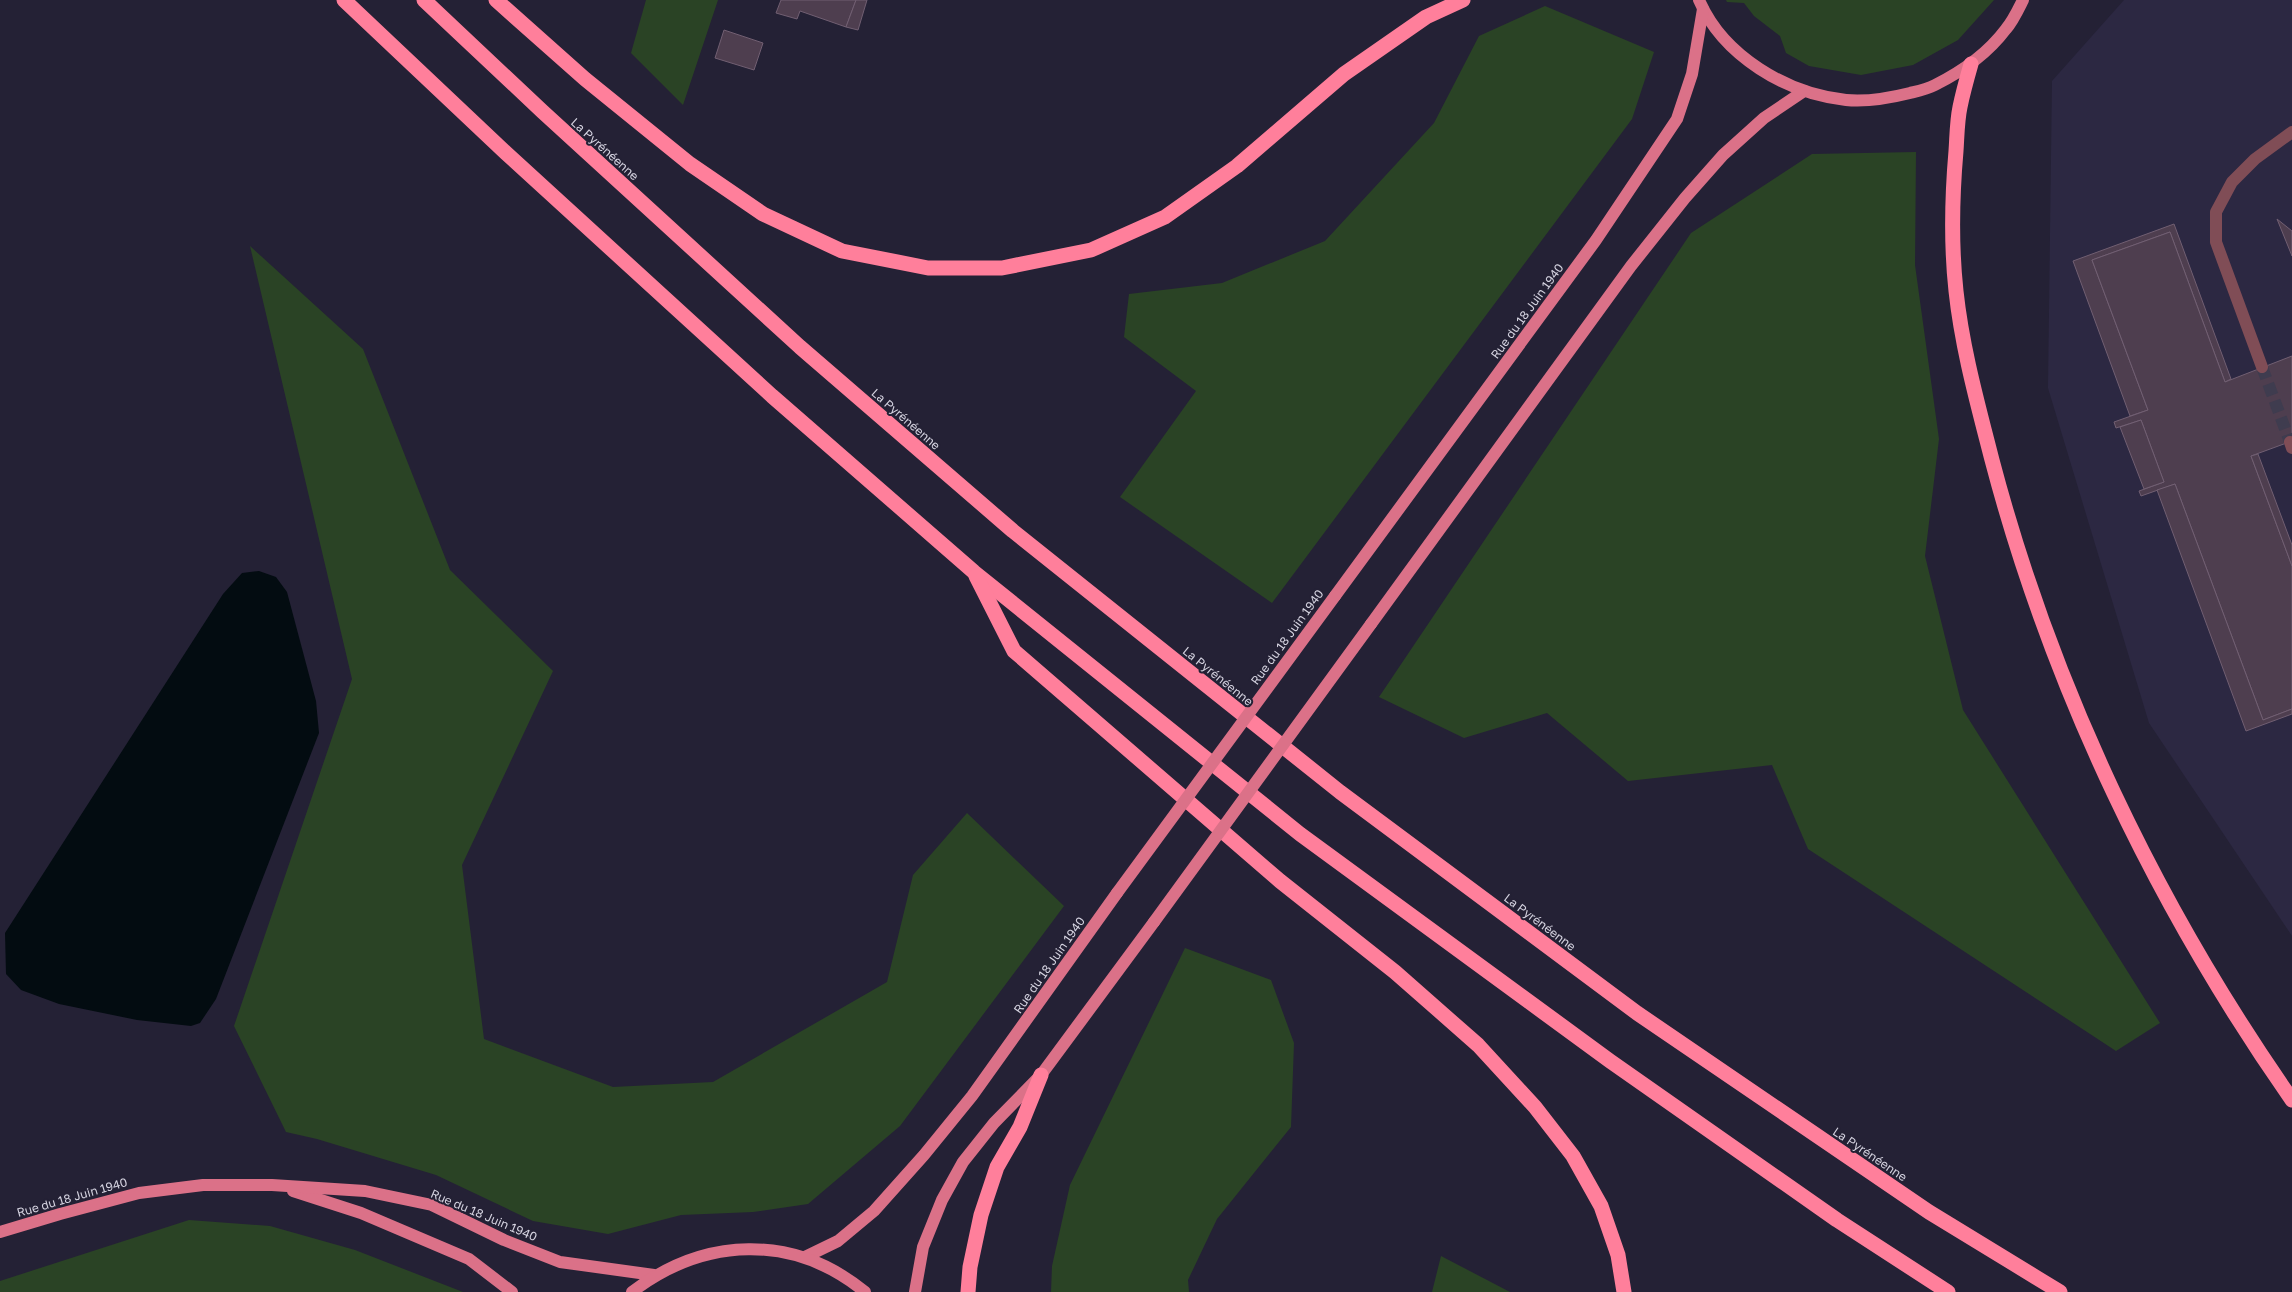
<svg xmlns="http://www.w3.org/2000/svg" width="2292" height="1292" viewBox="0 0 2292 1292" font-family="'Golos Text',sans-serif">
<style>
.built{fill:#2c2842}
.green{fill:#2a4325}
.water{fill:#030c11}
.building{fill:#4e3e4f;stroke:#715f72}
.lines{fill:none;stroke-linecap:round;stroke-linejoin:round}
.minor-tunnel{stroke:#3f3c4f;stroke-width:12;stroke-dasharray:12 6;stroke-linecap:butt}
.minor{stroke:#804d56;stroke-width:12}
.major{stroke:#db7188;stroke-width:12}
.highway{stroke:#ff7f9b;stroke-width:15}
.major-bridge{stroke:#db7188;stroke-width:12}
.labels{text-anchor:middle;dominant-baseline:central;stroke-width:4;stroke-linejoin:round;paint-order:stroke}
.street-label{font-size:12px;fill:#d5d3e0;stroke:#242135}
</style>
<rect width="100%" height="100%" fill="#242135"/>
<polygon class="built" points="2124,0 2292,0 2292,936 2149,723 2048,388 2052,81"/>
<g class="green">
<polygon points="646,0 718,0 683,105 631,53"/>
<polygon points="1726,0 1994,0 1958,40 1913,65 1861,75 1809,66 1786,53 1780,36 1754,16 1744,3 1727,2"/>
<polygon points="1545,6 1654,52 1632,119 1272,603 1120,497 1196,391 1124,337 1129,294 1222,283 1325,241 1434,123 1479,36"/>
<polygon points="1916,152 1915,265 1939,439 1925,556 1963,710 2160,1023 2116,1051 1808,849 1772,765 1628,781 1547,713 1464,738 1379,697 1691,233 1812,154"/>
<polygon points="250,246 363,349 450,570 553,671 462,865 484,1039 613,1087 713,1082 887,982 913,875 967,813 1064,906 900,1126 808,1204 753,1212 681,1215 608,1234 533,1221 436,1175 317,1139 286,1132 234,1026 352,679"/>
<polygon points="1185,948 1271,980 1294,1043 1291,1127 1217,1219 1188,1280 1189,1292 1051,1292 1052,1266 1070,1185"/>
<polygon points="189,1220 270,1226 355,1250 463,1292 0,1292 0,1281"/>
<polygon points="1441,1256 1510,1292 1432,1292"/>
</g>
<polygon class="water" points="259,571 276,577 287,592 316,701 319,733 216,999 200,1023 191,1026 137,1020 59,1004 21,990 6,974 5,933 223,594 242,573"/>
<g class="building">
<polygon points="781,0 856,0 846,27 800,11 797,19 776,13"/>
<polygon points="856,0 867,0 858,30 846,27"/>
<polygon points="724,30 763,43 754,70 715,58"/>
<polygon points="2277,219 2292,231 2292,256"/>
<polygon points="2174,224 2231,379 2225,382 2170,232 2092,260 2148,410 2130,416 2073,261"/>
<polygon points="2170,232 2225,382 2292,356 2292,441 2251,456 2292,566 2292,709 2263,720 2175,484 2141,496 2139,491 2164,482 2141,420 2116,428 2114,422 2148,410 2092,260"/>
<polygon points="2141,420 2164,482 2144,489 2120,427"/>
<polygon points="2258,454 2292,545 2292,566 2251,456"/>
<polygon points="2175,484 2263,720 2292,709 2292,714 2246,731 2157,490"/>
</g>
<g class="lines">
<polyline class="minor-tunnel" points="2262,367 2290,442"/>
<g class="minor">
<polyline points="2262,367 2216,242 2216,212 2232,182 2255,159 2292,132"/>
<polyline points="2290,442 2292,448"/>
</g>
<g class="major">
<path d="M1699 0C1723 56 1787 94 1846 100 1867 102 1890 98 1910 93 1918 91 1927 89 1935 85 1961 72 1988 53 2006 29 2013 21 2018 10 2023 0"/>
<polyline points="1335,596 1596,240 1677,119 1692,74 1703,9"/>
<polyline points="1371,624 1631,266 1685,198 1723,155 1764,118 1804,91"/>
<polyline points="293,1191 361,1213 469,1259 512,1292"/>
<polyline points="0,1232 60,1214 139,1193 203,1185 272,1185 365,1191 432,1205 504,1240 560,1262 654,1275"/>
<polyline points="805,1257 838,1241 874,1211 924,1155 972,1096 1117,893"/>
<path d="M632 1292C704 1237 793 1233 865 1292"/>
<polyline points="915,1292 923,1247 942,1200 963,1162 994,1123 1041,1075 1154,922"/>
</g>
<g class="highway">
<polyline points="344,0 506,153 772,396 974,572 1300,834 1610,1061 1837,1220 1948,1292"/>
<polyline points="424,0 543,112 800,347 1013,531 1340,792 1637,1013 1929,1212 2060,1292"/>
<polyline points="496,0 585,79 690,164 763,214 842,251 928,268 1002,268 1091,250 1165,217 1237,166 1344,74 1426,17 1463,0"/>
<path d="M1971 64C1967 78 1963 92 1960 107 1957 121 1957 137 1956 151 1952 197 1951 245 1956 291 1962 348 1978 405 1992 460 2052 688 2157 907 2292 1100"/>
<polyline points="976,576 1014,651 1280,881 1395,972 1478,1045 1535,1107 1573,1156 1601,1206 1618,1255 1624,1292"/>
<polyline points="968,1292 970,1267 981,1215 997,1167 1020,1127 1041,1075"/>
</g>
<g class="major-bridge">
<polyline points="1117,893 1335,596"/>
<polyline points="1154,922 1371,624"/>
</g>
</g>
<g class="labels">
<g class="street-label">
<text transform="translate(605 149) rotate(42)">La Pyrénéenne</text>
<text transform="translate(1527 311) rotate(-54)">Rue du 18 Juin 1940</text>
<text transform="translate(906 419) rotate(41)">La Pyrénéenne</text>
<text transform="translate(1287 637) rotate(-54)">Rue du 18 Juin 1940</text>
<text transform="translate(1218 676) rotate(39)">La Pyrénéenne</text>
<text transform="translate(1540 922) rotate(37)">La Pyrénéenne</text>
<text transform="translate(1049 965) rotate(-55)">Rue du 18 Juin 1940</text>
<text transform="translate(1870 1154) rotate(34)">La Pyrénéenne</text>
<text transform="translate(72 1197) rotate(-16)">Rue du 18 Juin 1940</text>
<text transform="translate(484 1215) rotate(23)">Rue du 18 Juin 1940</text>
</g>
</g>
</svg>
